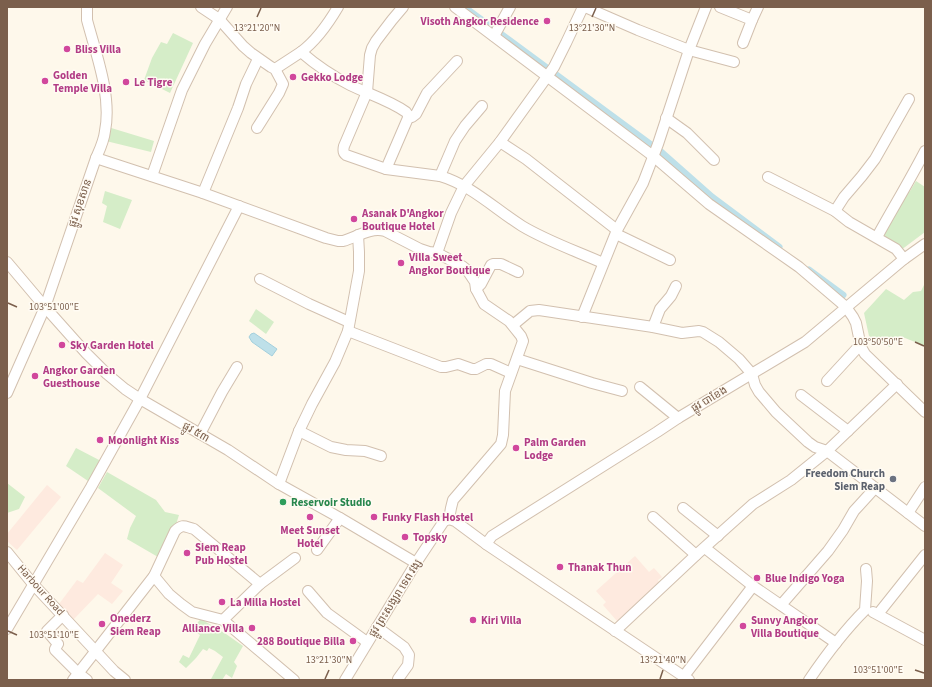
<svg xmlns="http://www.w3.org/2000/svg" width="932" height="687" viewBox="0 0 932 687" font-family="'Source Sans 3','Noto Sans Khmer',sans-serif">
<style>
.commercial{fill:#feeadf}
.green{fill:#d5edc8}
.water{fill:#bee0e9;stroke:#a3cfdc}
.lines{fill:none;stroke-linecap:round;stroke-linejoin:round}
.canal{stroke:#bee0e9;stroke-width:7}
.minor-casing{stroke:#d2c0af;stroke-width:12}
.minor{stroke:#fff;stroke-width:10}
.ticks{fill:none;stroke:#7b5f4c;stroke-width:1.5}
.hotel-dot{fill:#d1479c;stroke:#fffbf3;stroke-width:1.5}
.worship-dot{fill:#6b7280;stroke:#fffbf3;stroke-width:1.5}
.leisure-dot{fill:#2e9e5b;stroke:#fffbf3;stroke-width:1.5}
.labels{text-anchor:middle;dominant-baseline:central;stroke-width:3;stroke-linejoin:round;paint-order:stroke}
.hotel-label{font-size:11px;font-weight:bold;fill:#b23c85;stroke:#fffbf3;text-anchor:start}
.street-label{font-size:11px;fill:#7b5f4c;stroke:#fffbf3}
.worship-label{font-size:11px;font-weight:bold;fill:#5b616d;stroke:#fffbf3;text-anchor:end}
.leisure-label{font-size:11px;font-weight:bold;fill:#27864d;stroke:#fffbf3;text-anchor:start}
.ticks-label{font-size:10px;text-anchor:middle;fill:#7b5f4c;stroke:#fffbf3;stroke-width:3;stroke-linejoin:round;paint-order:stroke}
</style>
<rect width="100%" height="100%" fill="#fef8eb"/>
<g class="commercial">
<polygon points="47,485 61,497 17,550 7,541 7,534"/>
<polygon points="105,553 123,565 111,583 123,591 112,604 98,594 73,620 59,604 77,580 83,583"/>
<polygon points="635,556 649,572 654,568 662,577 658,580 659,582 617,621 603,605 606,602 596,591"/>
</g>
<g class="green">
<polygon points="173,33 193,43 170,93 144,80 152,58 161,42 167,44"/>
<polygon points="108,127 154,141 151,152 106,141"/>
<polygon points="916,181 925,187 925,232 901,250 879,236 904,193 910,191"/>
<polygon points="105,191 132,200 120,229 103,222 107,206 102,203"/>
<polygon points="925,283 925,346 900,336 890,347 869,336 864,313 886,289 904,300 913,292 921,291"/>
<polygon points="256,309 274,322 266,334 249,321"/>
<polygon points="76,448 101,461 88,481 66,466"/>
<polygon points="107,472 156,500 165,512 179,515 174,531 158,557 127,539 130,528 136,516 98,488"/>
<polygon points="7,483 25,497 19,509 7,513"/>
<polygon points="201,619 226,634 243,646 234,662 237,666 232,678 226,674 222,680 211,679 223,657 215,651 209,648 207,651 203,649 196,658 186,668 179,662 183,655 189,658 200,635 194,631 198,622"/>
</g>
<polygon class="water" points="254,333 277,349 272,356 252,342 249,337 251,334"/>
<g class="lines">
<g class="canal">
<polyline points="464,7 654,147"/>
<polyline points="660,151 712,197 779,247"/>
<polyline points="809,270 843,295"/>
</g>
<g class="minor-casing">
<g id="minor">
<polyline points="201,7 219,19 243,46 251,53 271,67 275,69 283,84 279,93 257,128"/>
<path d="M403 7 392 20 376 41 372 48 370 55 367 92 344 146C343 150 343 153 346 155L386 169 440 176C471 185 495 209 522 226 547 241 576 251 603 263"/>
<polyline points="455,7 653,156 709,204 799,267 846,307 853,317 856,323 861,347 865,354 925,412"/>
<polyline points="585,7 638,30 689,50 734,62"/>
<polyline points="720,7 752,20 743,43"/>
<polyline points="752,20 758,7"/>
<polyline points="494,36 510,7"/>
<path d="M301 52C317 40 328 24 338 7"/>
<path d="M275 69 301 52C316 65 332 76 350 85 368 94 389 100 406 112L408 115V118L386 169"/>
<polyline points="408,118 412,117 416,114 427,93 457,61"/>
<polyline points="666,118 687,133 714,160"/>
<polyline points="500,142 526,159 617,230"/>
<path d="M96 158 203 193 326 238 338 241H343C357 237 370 227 385 231L420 249 429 252 437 253 462 266 467 270 475 282 476 289 484 304 509 321 521 336 523 341 505 391 503 435 501 444 453 500 451 508 449 519"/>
<polyline points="152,176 182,90 205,44 227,7"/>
<polyline points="440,176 455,141 465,126 482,106"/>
<polyline points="768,177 835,211 849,222 896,249 904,259"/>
<polyline points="203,193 238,108 246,84 258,59"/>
<polyline points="835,211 844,197 862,176 875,159 909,99"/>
<polyline points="616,234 670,260"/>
<path d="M877 237C893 208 910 180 925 151"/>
<polyline points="437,253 451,213 464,186 500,142 554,67 566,43 583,7"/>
<polyline points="7,262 45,307 86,353 107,374 125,389 140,399 228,450 279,484 340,518 416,563"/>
<polyline points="260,279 309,304 349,322"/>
<polyline points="476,289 481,284 491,265 493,264 501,264 518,272"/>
<polyline points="582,317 617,230 643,183 658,144 689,50 706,7"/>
<polyline points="513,325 530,311 539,310 653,327 682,333 699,331 703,332 719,342 739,359 752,374 755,385 759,392 776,412 808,442 815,447 827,451 925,526"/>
<polyline points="653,327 660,309 671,296 676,286"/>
<polyline points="348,331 441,367 446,367 458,364 472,369 476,369 486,364 491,364 511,373"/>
<polyline points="517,359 592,383 622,391"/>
<polyline points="827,381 861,344"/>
<polyline points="640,387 678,418"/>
<path d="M7 393 45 307 96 158C100 149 104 141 105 131 112 96 96 54 87 20V7"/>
<polyline points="801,395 848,431"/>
<polyline points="299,431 331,447 346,450 365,451 381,456"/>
<polyline points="200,434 222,392 237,367"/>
<polyline points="279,484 299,431 312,404 335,362 348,331 359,271 359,252 358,235"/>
<polyline points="683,508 718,536"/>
<polyline points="908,513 925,487"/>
<polyline points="653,517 696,555"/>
<polyline points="449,519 455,521 486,544 544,583 689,680"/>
<polyline points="486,544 492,536 657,432 678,418 805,342 904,259 925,244"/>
<polyline points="705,548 753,586 836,643"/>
<polyline points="317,550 340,518"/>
<polyline points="7,552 33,584 114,671 125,680"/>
<polyline points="154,576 169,594 181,604 192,612 223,620 294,680"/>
<polyline points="308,591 327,613 367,642"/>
<polyline points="781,605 828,551 843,530 854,511 875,488"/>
<polyline points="873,612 925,640"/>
<polyline points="878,614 925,555"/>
<polyline points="63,615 47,631 58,644 55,649 55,650 78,673 87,680"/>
<polyline points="223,620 260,584 295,558"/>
<polyline points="377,627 404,647 409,655 408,665 398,679"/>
<polyline points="7,629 91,487 140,399 239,206"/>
<polyline points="615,631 696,555 753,504 791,480 827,451 897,384"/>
<polyline points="684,676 753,586"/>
<path d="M73 680 154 576 175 531C183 523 185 527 194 529L260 584"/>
<polyline points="345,680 416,563 444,521 449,519"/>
<path d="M809 680C826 655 844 631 865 610L867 581 866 569"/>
</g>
</g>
<use href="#minor" class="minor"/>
</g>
<path class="ticks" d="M257 17 261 8M592 17 596 8M8 303 17 307M915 342 924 346M8 631 17 635M915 670 924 673M325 679 329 670M660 679 663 670"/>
<g class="hotel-dot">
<circle cx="547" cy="21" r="4"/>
<circle cx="67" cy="49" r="4"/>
<circle cx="293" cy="77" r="4"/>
<circle cx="45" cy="81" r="4"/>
<circle cx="126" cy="82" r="4"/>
<circle cx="354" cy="219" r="4"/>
<circle cx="401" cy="263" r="4"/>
<circle cx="62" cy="345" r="4"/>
<circle cx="35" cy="376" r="4"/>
<circle cx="100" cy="440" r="4"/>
<circle cx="516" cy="448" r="4"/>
<circle cx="310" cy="517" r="4"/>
<circle cx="374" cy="517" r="4"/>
<circle cx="405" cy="537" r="4"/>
<circle cx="187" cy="553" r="4"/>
<circle cx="560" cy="567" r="4"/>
<circle cx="757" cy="578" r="4"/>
<circle cx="222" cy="602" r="4"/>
<circle cx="473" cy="620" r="4"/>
<circle cx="102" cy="624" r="4"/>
<circle cx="743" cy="626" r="4"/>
<circle cx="252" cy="628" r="4"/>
<circle cx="353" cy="641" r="4"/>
</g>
<circle class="worship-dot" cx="893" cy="479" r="4"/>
<circle class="leisure-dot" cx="283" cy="502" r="4"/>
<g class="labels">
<g class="hotel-label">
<text x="539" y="21" text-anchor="end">Visoth Angkor Residence</text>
<text x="75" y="49">Bliss Villa</text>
<text x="53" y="75">Golden<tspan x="53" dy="13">Temple Villa</tspan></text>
<text x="301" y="77">Gekko Lodge</text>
<text x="134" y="82">Le Tigre</text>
<text x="362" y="213">Asanak D'Angkor<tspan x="362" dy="13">Boutique Hotel</tspan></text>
<text x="409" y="257">Villa Sweet<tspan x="409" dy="13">Angkor Boutique</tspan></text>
<text x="70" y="345">Sky Garden Hotel</text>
<text x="43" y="370">Angkor Garden<tspan x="43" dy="13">Guesthouse</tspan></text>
<text x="108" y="440">Moonlight Kiss</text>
<text x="524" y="442">Palm Garden<tspan x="524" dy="13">Lodge</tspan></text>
<text x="382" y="517">Funky Flash Hostel</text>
<text x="310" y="530" text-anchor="middle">Meet Sunset<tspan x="310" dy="13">Hotel</tspan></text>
<text x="413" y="537">Topsky</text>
<text x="195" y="547">Siem Reap<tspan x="195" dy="13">Pub Hostel</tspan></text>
<text x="568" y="567">Thanak Thun</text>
<text x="765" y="578">Blue Indigo Yoga</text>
<text x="230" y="602">La Milla Hostel</text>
<text x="110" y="618">Onederz<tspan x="110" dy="13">Siem Reap</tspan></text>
<text x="481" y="620">Kiri Villa</text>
<text x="751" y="620">Sunvy Angkor<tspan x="751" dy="13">Villa Boutique</tspan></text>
<text x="244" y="628" text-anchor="end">Alliance Villa</text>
<text x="345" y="641" text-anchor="end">288 Boutique Billa</text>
</g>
<g class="street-label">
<text transform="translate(80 203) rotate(-71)">ផ្លូវ សុខសាន</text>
<text transform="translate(709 399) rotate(-31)">ផ្លូវ បាខែង</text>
<text transform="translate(196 432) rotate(30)">ផ្លូវ ៥៣</text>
<text transform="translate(41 590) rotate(48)">Harbour Road</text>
<text transform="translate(395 598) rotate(-58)">ផ្លូវ ព្រះសង្ឃរា ទេព វង្ស</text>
</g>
<g class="worship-label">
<text x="885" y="473">Freedom Church<tspan x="885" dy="13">Siem Reap</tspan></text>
</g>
<g class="leisure-label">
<text x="291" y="502">Reservoir Studio</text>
</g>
</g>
<g class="ticks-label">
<text x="257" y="31">13°21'20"N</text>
<text x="592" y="31">13°21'30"N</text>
<text x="54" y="310">103°51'00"E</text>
<text x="878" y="345">103°50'50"E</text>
<text x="54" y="638">103°51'10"E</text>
<text x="329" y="663">13°21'30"N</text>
<text x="663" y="663">13°21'40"N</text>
<text x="878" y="673">103°51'00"E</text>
</g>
<rect width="932" height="687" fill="none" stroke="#7b5f4c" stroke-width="16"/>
</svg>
